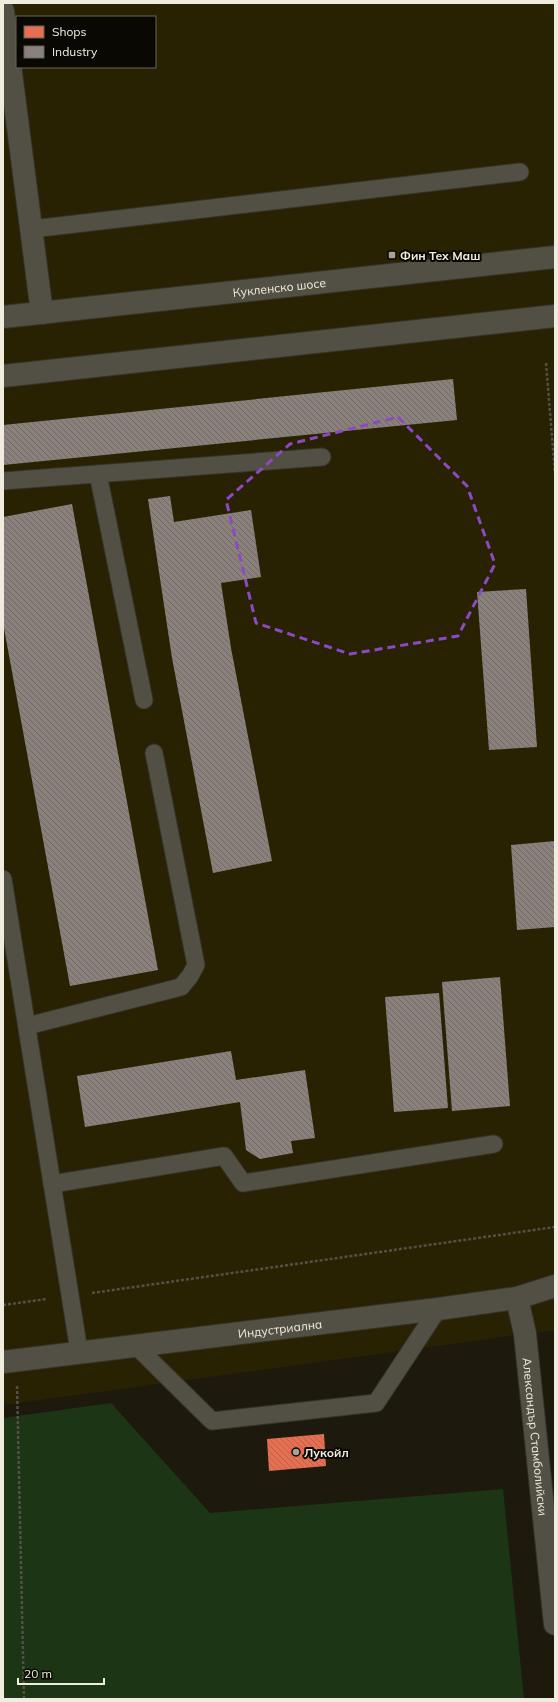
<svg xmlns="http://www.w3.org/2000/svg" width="558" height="1702" viewBox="0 0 558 1702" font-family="Mulish,sans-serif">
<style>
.built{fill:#282203;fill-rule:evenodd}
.garden{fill:#1b3515}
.shops{fill:url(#shops-back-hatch)}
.industry{fill:url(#industry-back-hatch)}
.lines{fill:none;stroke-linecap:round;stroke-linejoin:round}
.service-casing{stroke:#36332a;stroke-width:19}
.minor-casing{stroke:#36332a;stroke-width:24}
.tertiary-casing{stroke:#36332a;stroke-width:24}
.secondary-casing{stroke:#36332a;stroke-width:24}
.path{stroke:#525047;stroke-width:2.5;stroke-dasharray:3 2;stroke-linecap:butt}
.service{stroke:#525045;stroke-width:17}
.minor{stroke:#525045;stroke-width:22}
.tertiary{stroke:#525045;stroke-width:22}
.secondary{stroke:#525045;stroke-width:22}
.marked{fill:none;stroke:#8d49c4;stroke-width:3;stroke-dasharray:8 5;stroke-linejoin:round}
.poi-dot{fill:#a6a395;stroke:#0a0802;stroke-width:1.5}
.labels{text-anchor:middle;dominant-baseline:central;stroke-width:4;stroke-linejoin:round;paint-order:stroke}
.poi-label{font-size:12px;font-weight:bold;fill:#f0edde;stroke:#0a0802;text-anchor:start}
.street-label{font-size:12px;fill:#f0edde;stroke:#0a0802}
</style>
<defs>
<pattern id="shops-back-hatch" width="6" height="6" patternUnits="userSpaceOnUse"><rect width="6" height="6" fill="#e76f51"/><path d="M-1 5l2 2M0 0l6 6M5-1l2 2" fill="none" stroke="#b7634d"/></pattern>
<pattern id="industry-back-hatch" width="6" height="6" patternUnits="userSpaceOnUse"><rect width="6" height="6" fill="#8a817c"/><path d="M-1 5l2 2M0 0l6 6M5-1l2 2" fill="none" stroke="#706a65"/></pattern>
</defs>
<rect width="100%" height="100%" fill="#1d1a0d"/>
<path class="built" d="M3 3H555V1330L3 1405ZM17 17H155V67H17Z"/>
<polygon class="garden" points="111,1403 210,1513 503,1489 524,1699 3,1699 3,1418"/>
<polygon class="shops" points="324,1434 326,1466 269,1471 267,1439"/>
<g class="industry">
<polygon points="453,379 457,420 3,465 3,425"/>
<polygon points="170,496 174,522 251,510 261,577 221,583 231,648 272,861 213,873 172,658 148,499"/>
<polygon points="72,504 158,970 70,986 3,623 3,517"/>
<polygon points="526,589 537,747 489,750 477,592"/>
<polygon points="555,841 555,927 517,930 511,845"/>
<polygon points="500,977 510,1106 452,1111 442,982"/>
<polygon points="439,993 448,1108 394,1112 385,997"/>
<polygon points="231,1051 236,1080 305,1070 315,1138 291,1141 293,1153 260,1159 246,1150 240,1102 85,1127 77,1076"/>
</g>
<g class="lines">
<g class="service-casing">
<g id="service">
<polyline points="32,229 520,172"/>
<polyline points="98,474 144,700"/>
<polyline points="3,481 322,457"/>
<polyline points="3,879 79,1351"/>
<polyline points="27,1026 181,987 190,976 196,965 154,753"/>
<polyline points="52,1184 224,1156 243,1183 494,1144"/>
<polyline points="134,1344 212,1421 376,1403 438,1309"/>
</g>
</g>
<g class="minor-casing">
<polyline id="minor" points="3,11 42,313"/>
</g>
<g class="tertiary-casing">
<g id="tertiary">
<path id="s1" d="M517 1298 525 1334 555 1624"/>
<path id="s2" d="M3 1362 438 1309 517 1298 555 1286"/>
</g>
</g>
<g class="secondary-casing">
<g id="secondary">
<path id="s3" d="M3 317 555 257"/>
<polyline points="3,376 555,316"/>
</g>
</g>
<g class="path">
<polyline points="546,363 555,474"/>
<polyline points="92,1293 555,1227"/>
<polyline points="3,1305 47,1299"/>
<polyline points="17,1386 24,1699"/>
</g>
<use href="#service" class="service"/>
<use href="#minor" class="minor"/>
<use href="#tertiary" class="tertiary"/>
<use href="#secondary" class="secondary"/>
</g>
<path class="marked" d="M398 417 467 486 495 564 458 636 350 654 256 623 226 500 290 444Z"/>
<g class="poi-dot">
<rect x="388" y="251" width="8" height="8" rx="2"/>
<circle cx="296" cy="1452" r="4"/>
</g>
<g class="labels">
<g class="poi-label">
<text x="400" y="255">Фин Тех Маш</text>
<text x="304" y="1452">Лукойл</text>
</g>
<g class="street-label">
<text stroke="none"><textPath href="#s3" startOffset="278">Кукленско шосе</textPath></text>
<text stroke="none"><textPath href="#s2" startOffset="279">Индустриална</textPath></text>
<text stroke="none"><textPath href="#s1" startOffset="140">Александър Стамболийски</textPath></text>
</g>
</g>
<rect width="558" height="1702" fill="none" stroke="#f0edde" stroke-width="8"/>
<rect x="16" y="16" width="140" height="52" fill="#0a0802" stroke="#66645a"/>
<rect x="24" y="26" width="20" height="12" fill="#e76f51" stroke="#66645a"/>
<text x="52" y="36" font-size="12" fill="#f0edde">Shops</text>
<rect x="24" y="46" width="20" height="12" fill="#8a817c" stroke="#66645a"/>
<text x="52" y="56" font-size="12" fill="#f0edde">Industry</text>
<path d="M18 1678v6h86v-6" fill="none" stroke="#f0edde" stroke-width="2"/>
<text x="24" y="1678" font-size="12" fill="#f0edde" stroke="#0a0802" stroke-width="3" paint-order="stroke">20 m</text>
</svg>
